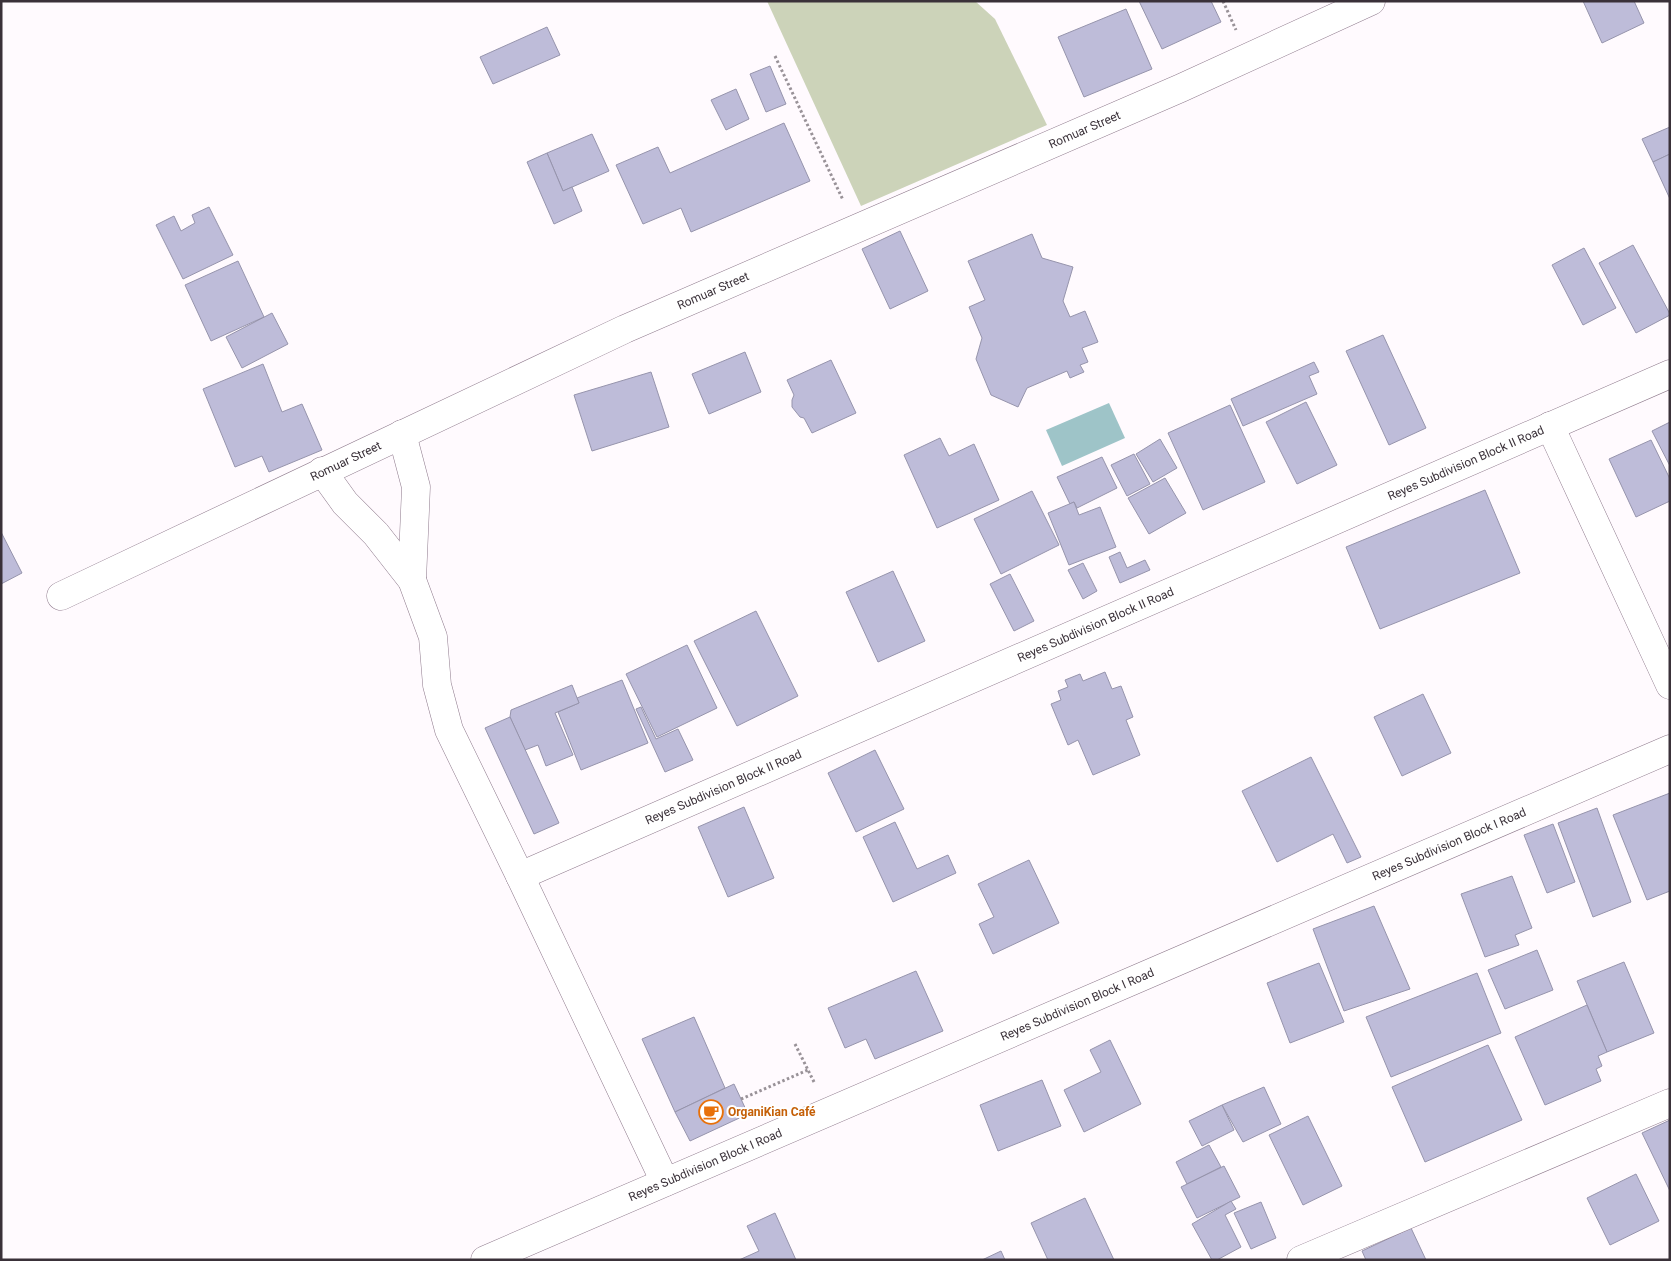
<svg xmlns="http://www.w3.org/2000/svg" width="1671" height="1261" viewBox="0 0 1671 1261" font-family="Roboto,sans-serif">
<style>
.green{fill:#ccd3b9}
.water{fill:#9ec4c8}
.building{fill:#bebcd9;stroke:#9694ac}
.lines{fill:none;stroke-linecap:round;stroke-linejoin:round}
.street-casing{stroke:#8f7b8d;stroke-width:29}
.path{stroke:#999298;stroke-width:3;stroke-dasharray:2.5 2.5;stroke-linecap:butt}
.street{stroke:#fff;stroke-width:28}
.labels{text-anchor:middle;dominant-baseline:central;stroke-width:4;stroke-linejoin:round;paint-order:stroke}
.street-label{font-size:12px;fill:#3a3139;stroke:#fff}
.food-label{font-size:12px;font-weight:bold;fill:#c56008;stroke:#fff;text-anchor:start}
</style>
<rect width="100%" height="100%" fill="#fffafe"/>
<polygon class="green" points="767,1 975,1 995,19 1047,125 861,206"/>
<polygon class="water" points="1109,403 1125,438 1062,466 1046,430"/>
<g class="building">
<polygon points="1139,1 1211,1 1221,22 1162,49"/>
<polygon points="1583,1 1634,1 1644,23 1602,43"/>
<polygon points="1126,9 1152,69 1084,97 1058,37"/>
<polygon points="547,27 560,55 493,84 480,57"/>
<polygon points="770,66 786,104 766,112 750,74"/>
<polygon points="736,89 749,119 726,130 711,100"/>
<polygon points="784,123 810,181 691,232 681,208 643,224 616,165 658,147 670,173"/>
<polygon points="1670,127 1670,154 1653,162 1642,139"/>
<polygon points="592,134 609,171 563,191 547,153"/>
<polygon points="547,153 563,191 572,187 582,211 554,224 527,162"/>
<polygon points="1670,154 1670,199 1653,162"/>
<polygon points="209,207 233,255 183,279 156,225 174,216 181,231 195,223 192,215"/>
<polygon points="900,231 928,291 890,309 862,249"/>
<polygon points="1032,234 1042,258 1073,267 1063,301 1070,317 1085,311 1098,342 1082,348 1088,362 1080,365 1084,372 1070,378 1067,371 1027,388 1018,407 991,395 976,359 982,338 969,307 985,300 968,261"/>
<polygon points="1633,245 1670,314 1670,315 1636,333 1599,263"/>
<polygon points="1584,248 1616,308 1583,325 1552,265"/>
<polygon points="238,261 264,317 211,341 185,285"/>
<polygon points="272,313 288,344 242,368 226,337"/>
<polygon points="1383,335 1426,428 1389,445 1346,351"/>
<polygon points="745,352 761,392 709,414 692,374"/>
<polygon points="831,360 856,413 812,433 804,418 800,417 792,407 792,400 794,395 787,380"/>
<polygon points="1314,362 1319,372 1309,376 1317,394 1243,426 1231,399"/>
<polygon points="263,364 282,412 302,404 322,450 269,472 262,456 235,467 203,389"/>
<polygon points="651,372 669,427 592,451 574,395"/>
<polygon points="1306,402 1337,465 1297,484 1266,422"/>
<polygon points="1230,405 1265,482 1203,510 1168,433"/>
<polygon points="1670,422 1670,466 1652,431"/>
<polygon points="940,438 949,456 974,444 999,500 937,528 904,455"/>
<polygon points="1160,439 1177,468 1153,482 1136,454"/>
<polygon points="1651,440 1670,479 1670,501 1636,517 1609,459"/>
<polygon points="1134,454 1150,484 1127,496 1111,465"/>
<polygon points="1102,457 1117,488 1077,508 1074,502 1070,504 1057,477"/>
<polygon points="1165,478 1186,513 1149,534 1128,498"/>
<polygon points="1485,490 1520,573 1380,629 1346,547"/>
<polygon points="1032,491 1059,545 1001,574 974,519"/>
<polygon points="1074,502 1079,515 1100,507 1116,547 1069,565 1048,513"/>
<polygon points="1,532 22,573 1,584"/>
<polygon points="1120,552 1127,568 1145,560 1150,570 1120,583 1109,557"/>
<polygon points="1083,563 1097,591 1083,599 1068,570"/>
<polygon points="893,571 925,641 878,662 846,592"/>
<polygon points="1010,574 1034,621 1014,631 990,584"/>
<polygon points="756,611 798,696 737,726 694,641"/>
<polygon points="687,645 717,708 657,737 626,674"/>
<polygon points="1105,672 1112,689 1121,686 1133,717 1126,720 1140,755 1093,775 1078,740 1068,745 1051,704 1061,700 1058,691 1068,687 1065,680 1080,674 1083,681"/>
<polygon points="622,680 648,743 581,770 558,712 579,703 577,698"/>
<polygon points="572,685 579,703 555,713 573,755 546,766 538,745 525,750 510,717 511,710"/>
<polygon points="1423,694 1451,753 1402,776 1374,717"/>
<polygon points="641,707 656,739 678,729 693,760 665,772 636,709"/>
<polygon points="510,717 559,823 534,834 485,728"/>
<polygon points="875,750 904,809 856,832 828,773"/>
<polygon points="1311,757 1361,857 1347,863 1333,834 1277,862 1242,791"/>
<polygon points="1670,793 1670,891 1647,900 1613,815"/>
<polygon points="744,807 774,878 728,897 698,827"/>
<polygon points="1597,808 1631,902 1593,917 1558,823"/>
<polygon points="895,822 917,869 948,855 956,873 893,902 863,837"/>
<polygon points="1553,824 1575,882 1547,893 1524,835"/>
<polygon points="1029,860 1059,923 993,954 979,924 994,917 978,884"/>
<polygon points="1512,876 1532,928 1515,935 1519,945 1485,957 1461,894"/>
<polygon points="1374,906 1410,989 1344,1011 1313,929"/>
<polygon points="1537,950 1553,990 1505,1009 1488,970"/>
<polygon points="1624,962 1654,1033 1607,1052 1577,981"/>
<polygon points="1319,963 1344,1022 1290,1043 1267,983"/>
<polygon points="916,971 943,1031 875,1059 866,1039 845,1048 828,1008"/>
<polygon points="1477,973 1501,1033 1391,1077 1366,1017"/>
<polygon points="1587,1005 1607,1052 1598,1056 1602,1066 1596,1069 1601,1081 1545,1105 1515,1037"/>
<polygon points="694,1017 725,1088 675,1112 642,1039"/>
<polygon points="1110,1040 1141,1104 1084,1132 1064,1090 1101,1072 1090,1050"/>
<polygon points="1488,1045 1522,1120 1425,1162 1392,1087"/>
<polygon points="1042,1080 1061,1126 998,1151 980,1105"/>
<polygon points="734,1084 748,1114 690,1141 675,1112"/>
<polygon points="1264,1087 1281,1124 1243,1142 1222,1105"/>
<polygon points="1222,1105 1234,1130 1202,1146 1189,1121"/>
<polygon points="1308,1116 1342,1186 1303,1205 1269,1135"/>
<polygon points="1670,1120 1670,1191 1642,1133"/>
<polygon points="1209,1145 1221,1167 1187,1184 1176,1162"/>
<polygon points="1224,1166 1240,1197 1197,1218 1181,1187"/>
<polygon points="1636,1174 1659,1221 1610,1245 1587,1198"/>
<polygon points="1085,1198 1114,1260 1048,1260 1031,1223"/>
<polygon points="1231,1201 1236,1209 1225,1215 1241,1247 1217,1260 1212,1260 1192,1224"/>
<polygon points="1261,1202 1276,1238 1251,1249 1234,1213"/>
<polygon points="775,1213 796,1260 739,1260 759,1251 747,1226"/>
<polygon points="1411,1228 1426,1260 1366,1260 1362,1251"/>
<polygon points="1001,1251 1005,1260 982,1260"/>
</g>
<g class="lines">
<g class="street-casing">
<g id="street">
<polyline points="1550,426 1670,685"/>
<polyline points="402,434 416,487 412,580"/>
<polyline points="322,471 345,503 376,534 412,580 433,637 437,685 449,730 520,876 665,1182"/>
<path id="s1" d="M61 596 625 329 1181 88 1371 1"/>
<path id="s2" d="M520 876 1670 374"/>
<path id="s3" d="M485 1260 1670 749"/>
<polyline points="1301,1260 1670,1103"/>
</g>
</g>
<g class="path">
<polyline points="1223,1 1236,30"/>
<polyline points="775,56 843,200"/>
<polyline points="795,1044 815,1084"/>
<polyline points="741,1099 808,1070"/>
</g>
<use href="#street" class="street"/>
</g>
<defs>
<g id="cafe-ring" transform="scale(1.25)"><circle r="9.5" fill="#fff" stroke="#e8710a" stroke-width="1.5"/><path d="M-5.5-4.5H6V0H3Q3 3.5 0 3.5H-2.5Q-5.5 3.5-5.5 0ZM3-3.2v2h1.7v-2ZM-6 4.5H4V6H-6Z" fill="#e8710a"/></g>
</defs>
<g fill-rule="evenodd">
<use href="#cafe-ring" x="711" y="1112"/>
</g>
<g class="labels">
<g class="street-label">
<text stroke="none"><textPath href="#s1" startOffset="1125">Romuar Street</textPath></text>
<text stroke="none"><textPath href="#s1" startOffset="720">Romuar Street</textPath></text>
<text stroke="none"><textPath href="#s1" startOffset="315">Romuar Street</textPath></text>
<text stroke="none"><textPath href="#s2" startOffset="1032">Reyes Subdivision Block II Road</textPath></text>
<text stroke="none"><textPath href="#s2" startOffset="628">Reyes Subdivision Block II Road</textPath></text>
<text stroke="none"><textPath href="#s2" startOffset="222">Reyes Subdivision Block II Road</textPath></text>
<text stroke="none"><textPath href="#s3" startOffset="1050">Reyes Subdivision Block I Road</textPath></text>
<text stroke="none"><textPath href="#s3" startOffset="645">Reyes Subdivision Block I Road</textPath></text>
<text stroke="none"><textPath href="#s3" startOffset="240">Reyes Subdivision Block I Road</textPath></text>
</g>
<g class="food-label">
<text x="728" y="1112">OrganiKian Café</text>
</g>
</g>
<rect width="1671" height="1261" fill="none" stroke="#3a3139" stroke-width="5"/>
</svg>
